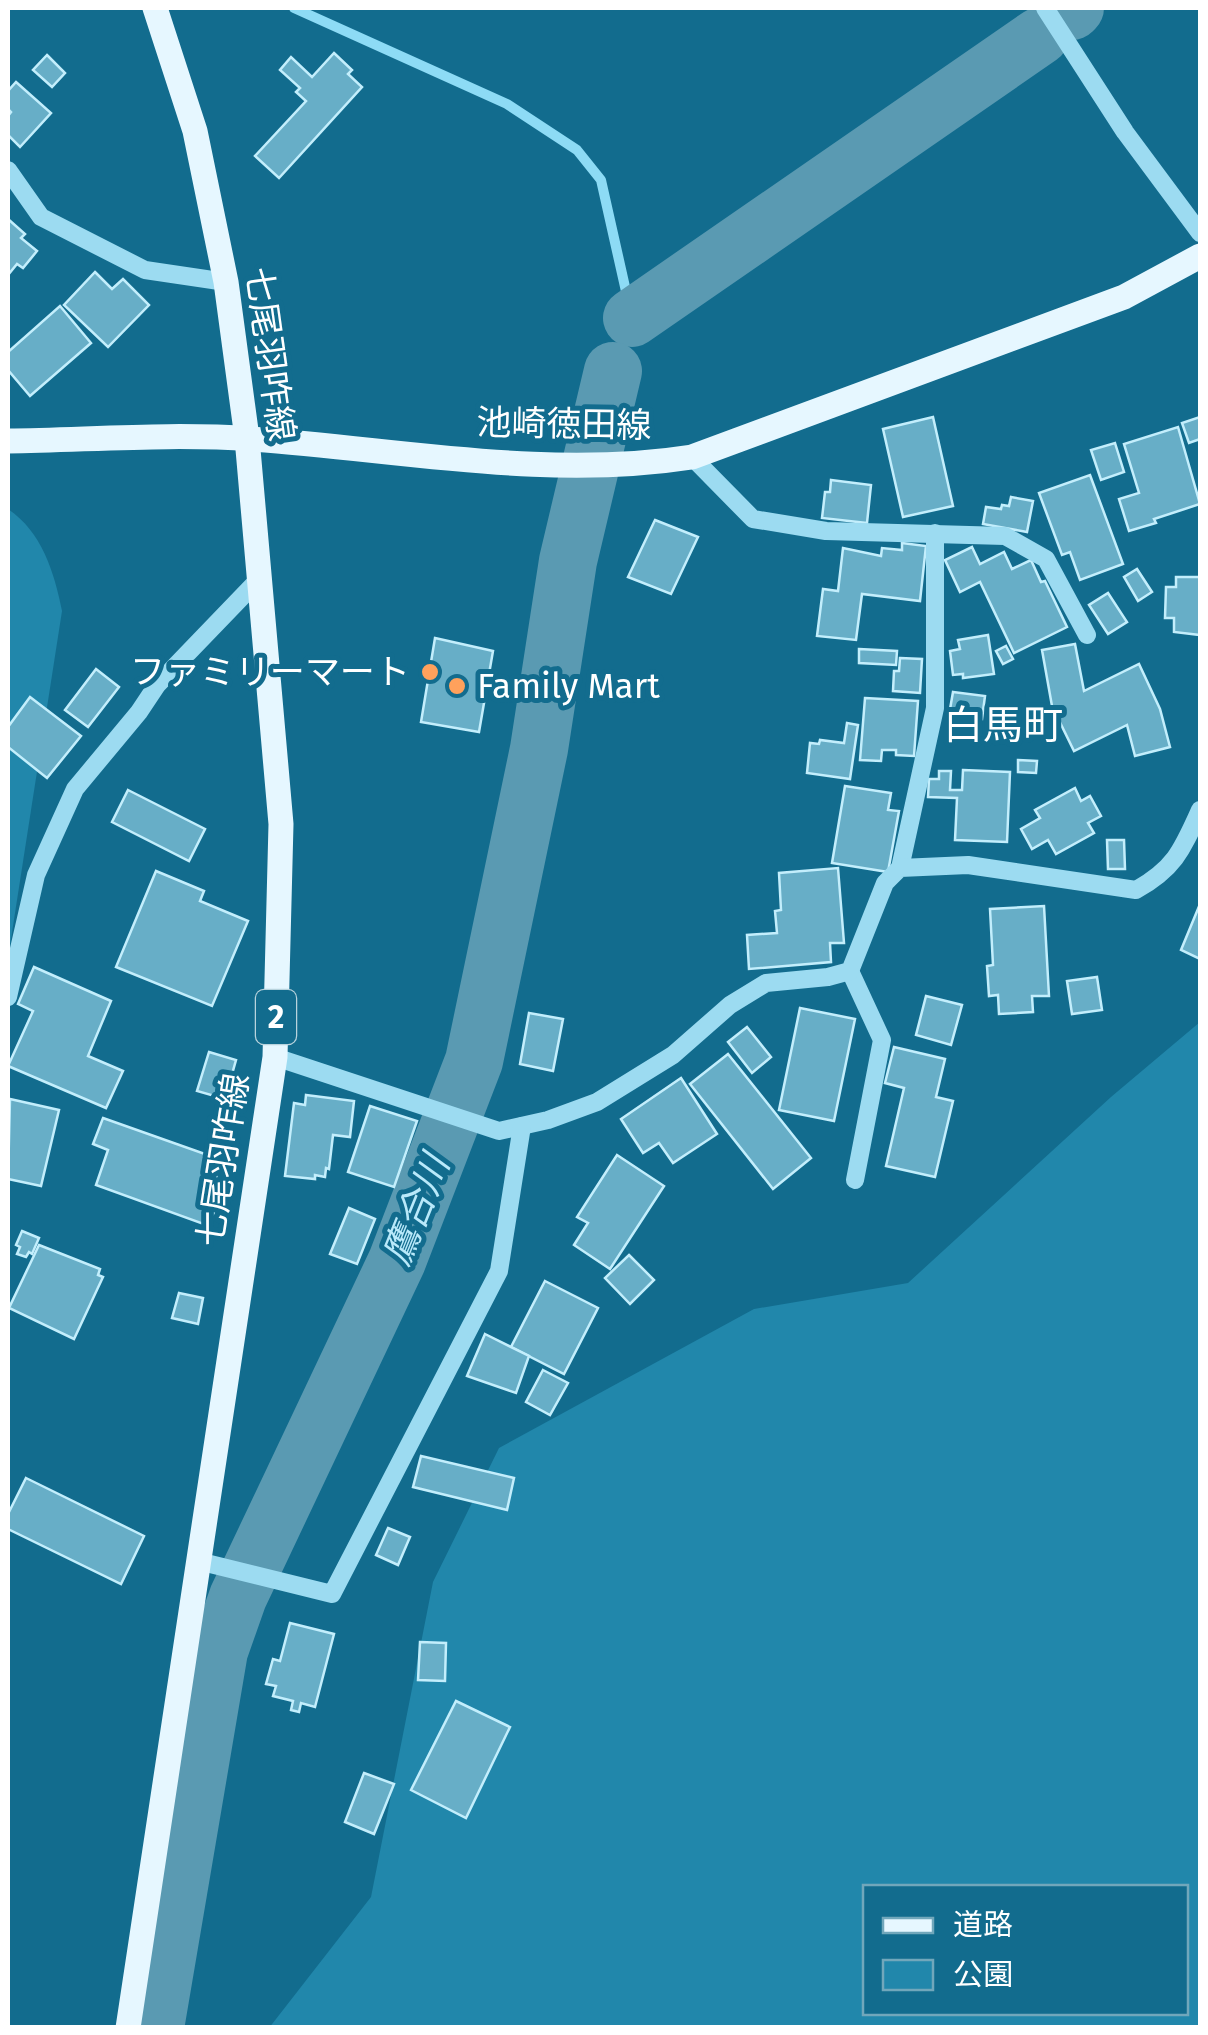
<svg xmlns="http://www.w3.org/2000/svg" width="1208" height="2035" viewBox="0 0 1208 2035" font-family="'Fira Sans','Noto Sans JP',sans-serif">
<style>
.green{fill:#2187ab;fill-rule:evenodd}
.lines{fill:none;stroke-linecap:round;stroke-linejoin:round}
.stream{stroke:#8ddbf5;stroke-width:10}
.river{stroke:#5a9ab2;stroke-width:58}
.building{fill:#67aec7;stroke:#c3eefc;stroke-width:2.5}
.minor{stroke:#9cdbf1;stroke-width:18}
.major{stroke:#e6f7ff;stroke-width:25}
.poi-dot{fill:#ffa15c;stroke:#126c8e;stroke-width:4}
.labels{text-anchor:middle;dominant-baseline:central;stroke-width:10;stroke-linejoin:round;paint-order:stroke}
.shield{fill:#126c8e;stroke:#b8d3dd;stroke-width:2.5}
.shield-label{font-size:32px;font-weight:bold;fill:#fff}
.street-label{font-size:35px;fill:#fff;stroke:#126c8e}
.poi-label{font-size:35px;fill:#fff;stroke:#126c8e;text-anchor:end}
.water-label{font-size:38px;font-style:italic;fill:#b9e9fa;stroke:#126c8e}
.quarter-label{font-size:40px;fill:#fff;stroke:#126c8e}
</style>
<rect width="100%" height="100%" fill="#126c8e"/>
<g class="green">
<path d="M8 509C42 532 54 572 62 611L8 958Z"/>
<path d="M1200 1022V2027L269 2028 371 1897 433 1582 499 1448 754 1309 908 1283 1111 1097ZM866 1888H1186V2012H866Z"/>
</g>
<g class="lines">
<polyline class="stream" points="294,8 507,104 577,150 601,180 632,318 613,371"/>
<g class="river">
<polyline points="1072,11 1075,8"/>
<polyline points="632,318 1040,36"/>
<polyline points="155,2028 219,1651 238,1597 397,1261 474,1061 539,749 568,561 613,371"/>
</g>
</g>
<g class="building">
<polygon points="334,53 352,70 348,74 362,87 279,178 255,156 306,101 296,92 300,88 280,70 291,57 312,77"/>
<polygon points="47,55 65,73 52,87 33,70"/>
<polygon points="16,82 51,113 20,147 8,135 8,116 11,112 8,109 8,91"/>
<polygon points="8,219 25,234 21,238 37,251 23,268 17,264 8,275"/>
<polygon points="95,272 112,289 123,279 149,305 108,347 64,305"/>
<polygon points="60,306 91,343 30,396 8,370 8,352"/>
<polygon points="933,417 953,506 903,517 883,429"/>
<polygon points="1200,417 1200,439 1189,443 1182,423"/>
<polygon points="1178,427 1200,504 1154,519 1156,523 1129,531 1119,499 1139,493 1124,444"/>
<polygon points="1115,443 1124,472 1101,480 1091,450"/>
<polygon points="1090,475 1123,564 1080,580 1070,552 1062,555 1039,493"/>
<polygon points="831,480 871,485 867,523 822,518 825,492 830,492"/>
<polygon points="1011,497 1033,501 1027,532 983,524 986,507 1001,509 1002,505 1009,506"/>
<polygon points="655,520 698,537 671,594 628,577"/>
<polygon points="902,543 926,546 920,601 862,594 856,640 817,636 823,589 838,591 843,548 881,556 882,548 902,550"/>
<polygon points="972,547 980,564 1004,552 1012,569 1031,560 1041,582 1045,581 1067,627 1014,653 980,582 960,592 945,560"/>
<polygon points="1137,569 1152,592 1138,601 1124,577"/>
<polygon points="1176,577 1200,577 1200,635 1174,632 1174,618 1165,618 1166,587 1176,587"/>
<polygon points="1108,593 1127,622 1108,634 1089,605"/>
<polygon points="988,635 994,674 963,678 963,674 953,675 950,651 960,649 958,640"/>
<polygon points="435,638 493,651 479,732 421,722"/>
<polygon points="1075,644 1084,691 1139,664 1160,709 1170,747 1135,756 1127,725 1074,751 1052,706 1042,650"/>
<polygon points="1006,646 1013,659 1003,664 996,651"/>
<polygon points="859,649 897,651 896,665 859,663"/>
<polygon points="900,658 922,659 920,693 893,691 894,671 899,671"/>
<polygon points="96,669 119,687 88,727 65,710"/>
<polygon points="953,692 985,696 982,719 949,715"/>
<polygon points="30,697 81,736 47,778 8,747 8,727"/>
<polygon points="865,698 918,701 914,756 896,755 896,750 882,750 881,761 860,760"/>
<polygon points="847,723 858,725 850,779 807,773 810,743 819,744 820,740 844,743"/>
<polygon points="1018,760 1037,761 1036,773 1018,772"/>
<polygon points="963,770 1010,772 1007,842 955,840 957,798 928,797 929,779 939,779 939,771 951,771 950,790 962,790"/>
<polygon points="845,786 891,793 888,810 899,811 888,872 832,863"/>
<polygon points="1075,788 1081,801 1090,796 1101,816 1088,823 1094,833 1056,854 1048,840 1032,849 1021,829 1040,818 1035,810"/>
<polygon points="128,790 205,829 189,861 112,822"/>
<polygon points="1107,840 1124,840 1125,869 1108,869"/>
<polygon points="838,868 844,943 830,943 831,962 749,969 747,935 777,933 775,911 781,910 779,873"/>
<polygon points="156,871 204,891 200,901 248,921 212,1006 116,967"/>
<polygon points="1200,904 1200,959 1181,950"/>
<polygon points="1044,906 1049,996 1032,996 1033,1012 999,1014 998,995 989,996 987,966 993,965 990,909"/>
<polygon points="34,967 111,1001 88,1056 123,1071 106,1108 8,1066 33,1011 18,1004"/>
<polygon points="1097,977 1102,1010 1072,1014 1067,981"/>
<polygon points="926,996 962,1005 951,1045 916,1035"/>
<polygon points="800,1008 855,1019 834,1121 779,1110"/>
<polygon points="529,1013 563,1019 553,1071 520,1064"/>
<polygon points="747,1027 771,1057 752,1073 728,1042"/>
<polygon points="894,1047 945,1059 936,1097 953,1101 935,1177 886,1166 904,1088 885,1083"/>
<polygon points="209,1052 236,1060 225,1099 197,1091"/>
<polygon points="728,1054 811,1158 773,1189 690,1084"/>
<polygon points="681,1078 717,1134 673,1163 659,1143 643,1153 621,1119"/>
<polygon points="306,1095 354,1101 350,1137 333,1135 329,1169 326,1168 325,1177 315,1175 315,1179 285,1176 294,1103 305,1105"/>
<polygon points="10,1099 59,1110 41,1186 8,1179"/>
<polygon points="370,1106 417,1121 394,1187 348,1172"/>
<polygon points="103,1118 222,1160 214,1183 223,1186 209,1226 96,1185 108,1150 93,1144"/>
<polygon points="617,1155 664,1186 610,1269 574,1245 588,1223 577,1217"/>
<polygon points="349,1208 375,1219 357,1264 330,1254"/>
<polygon points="22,1231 39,1238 32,1254 29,1252 26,1257 17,1254 20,1247 16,1245"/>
<polygon points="39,1245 100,1269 98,1275 103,1277 74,1339 9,1308"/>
<polygon points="629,1255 654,1280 630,1304 605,1278"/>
<polygon points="545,1281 598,1308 564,1374 511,1347"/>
<polygon points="179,1293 203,1298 198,1324 172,1318"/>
<polygon points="485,1334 529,1356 516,1393 467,1376"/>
<polygon points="543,1370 568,1383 550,1415 526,1402"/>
<polygon points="421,1456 514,1478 507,1510 413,1487"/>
<polygon points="26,1478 144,1536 121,1584 8,1529 8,1514"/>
<polygon points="388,1528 410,1537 398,1565 376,1555"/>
<polygon points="290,1623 334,1634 315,1707 301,1703 299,1712 291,1710 293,1701 273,1696 276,1686 266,1684 273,1659 280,1661"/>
<polygon points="420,1642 446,1643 445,1681 418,1680"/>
<polygon points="456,1701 510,1727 466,1818 411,1790"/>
<polygon points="364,1773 394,1784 374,1834 345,1822"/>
</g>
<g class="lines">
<g class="minor">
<polyline points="1045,8 1125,132 1200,233"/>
<polyline points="8,170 41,217 145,270 226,282"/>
<polyline points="692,457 753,519 826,531 1005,536 1046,559 1087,635"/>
<polyline points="900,868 935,708 935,533"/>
<polyline points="850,971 882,1040 855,1180"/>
<polyline points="8,997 36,875 75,789 139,712 157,685 260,578"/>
<path d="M275 1057 499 1131 548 1120 597 1102 673 1055 730 1005 766 983 828 977 850 971 885 883 900 868 968 865 1136 890C1175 868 1182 850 1200 810"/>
<polyline points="198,1561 332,1594 499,1271 522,1126"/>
</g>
<g class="major">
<path d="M8 441C88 440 171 433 251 439 397 449 546 480 692 457L1124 297 1200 256"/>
<polyline points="128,2028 275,1057 281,824 247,438 226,282 195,131 155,8"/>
</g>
</g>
<g class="poi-dot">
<circle cx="430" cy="672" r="10"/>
<circle cx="457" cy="686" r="10"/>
</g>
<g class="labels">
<rect class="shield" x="256" y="990" width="40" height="54" rx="8"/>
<g class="shield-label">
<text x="276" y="1017">2</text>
</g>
<g class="street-label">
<text transform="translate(270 354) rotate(82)">七尾羽咋線</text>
<text transform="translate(564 424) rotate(1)">池崎徳田線</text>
<text transform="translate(223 1160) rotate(-81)">七尾羽咋線</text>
</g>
<g class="poi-label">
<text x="410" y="672">ファミリーマート</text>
<text x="477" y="686" text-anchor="start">Family Mart</text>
</g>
<g class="water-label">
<text transform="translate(416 1210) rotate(-68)">鷹合川</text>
</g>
<g class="quarter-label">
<text x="1003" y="726">白馬町</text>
</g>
</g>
<rect width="1208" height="2035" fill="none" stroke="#ffffff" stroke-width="20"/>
<rect x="863" y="1885" width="325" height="130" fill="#126c8e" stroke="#71a7bb" stroke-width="2.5"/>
<rect x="883" y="1918" width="50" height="15" fill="#e6f7ff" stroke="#71a7bb" stroke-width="2.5"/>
<text x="953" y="1935" font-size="30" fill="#ffffff">道路</text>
<rect x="883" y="1960" width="50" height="30" fill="#2187ab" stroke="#71a7bb" stroke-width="2.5"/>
<text x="953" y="1985" font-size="30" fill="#ffffff">公園</text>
</svg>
